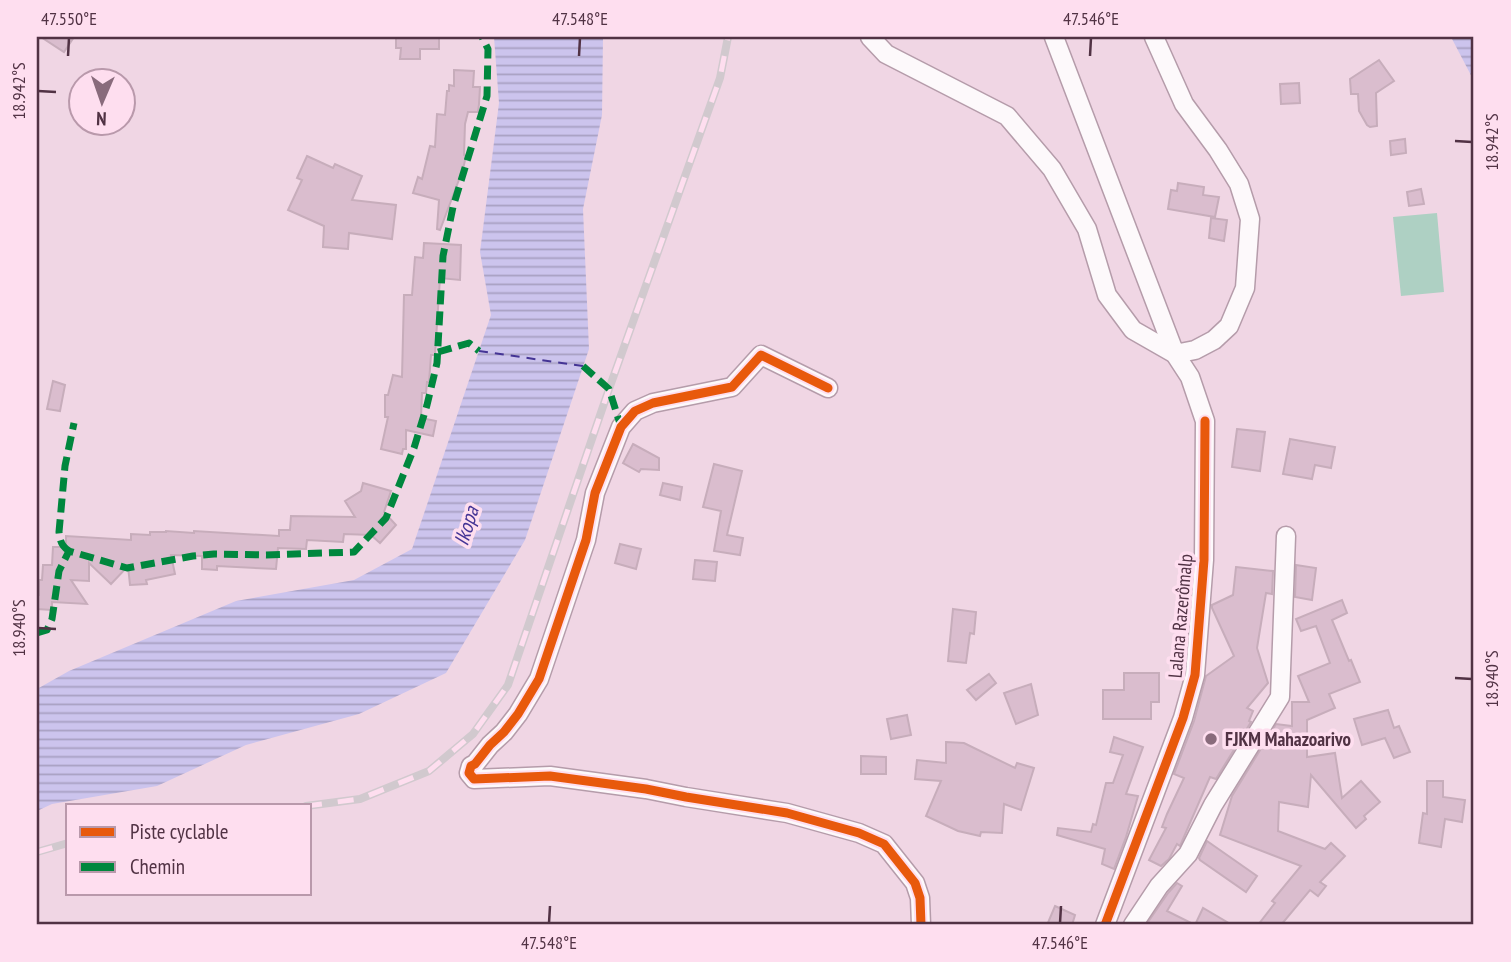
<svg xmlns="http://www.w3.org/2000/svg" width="1511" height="962" viewBox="0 0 1511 962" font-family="'PT Sans Narrow',sans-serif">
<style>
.pitch{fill:#aed0c3}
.water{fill:url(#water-rules)}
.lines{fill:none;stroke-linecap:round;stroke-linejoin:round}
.ferry{stroke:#443495;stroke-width:2;stroke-dasharray:9 7;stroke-linecap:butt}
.building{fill:#dabdce;stroke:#c7adbb;stroke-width:2}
.minor-casing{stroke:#b59caa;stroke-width:21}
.minor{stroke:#fdf9fb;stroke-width:18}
.rail-casing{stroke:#d1c9ce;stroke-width:8}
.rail{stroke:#fedeef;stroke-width:5;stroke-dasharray:16;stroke-linecap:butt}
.quiet{stroke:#00873e;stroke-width:7;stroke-dasharray:14 7;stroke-linecap:butt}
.cycleway-casing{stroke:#fedeef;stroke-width:13}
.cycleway{stroke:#e8590c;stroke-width:9}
.ticks{fill:none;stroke:#513244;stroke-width:2.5}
.poi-dot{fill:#896b7c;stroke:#fedeef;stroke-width:2.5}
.labels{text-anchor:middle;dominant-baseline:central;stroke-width:7;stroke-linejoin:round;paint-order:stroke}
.street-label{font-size:19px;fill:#513244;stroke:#fedeef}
.poi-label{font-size:19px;font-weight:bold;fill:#513244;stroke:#fedeef;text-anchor:start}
.water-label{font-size:21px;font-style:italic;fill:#443495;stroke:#fedeef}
.neatline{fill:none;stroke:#513244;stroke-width:2.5}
.ticks-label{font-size:18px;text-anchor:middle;fill:#513244}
</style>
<defs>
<pattern id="water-rules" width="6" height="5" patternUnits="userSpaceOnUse" patternTransform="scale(1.75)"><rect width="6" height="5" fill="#ccc4ed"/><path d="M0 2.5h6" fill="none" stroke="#a8a0c2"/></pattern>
</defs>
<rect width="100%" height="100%" fill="#f0d6e4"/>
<polygon class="pitch" points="1437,213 1444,292 1401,296 1393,217"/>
<g class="water">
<polygon points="494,37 603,37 602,115 583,209 589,349 525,540 446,673 359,714 246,745 157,786 52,804 37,811 37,689 69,671 236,601 354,580 412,549 491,315 480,252 499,103"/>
<polygon points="1451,37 1474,37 1474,81"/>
</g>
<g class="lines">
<polyline class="ferry" points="479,351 583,366"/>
</g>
<g class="building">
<polygon points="41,37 74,37 64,52"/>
<polygon points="396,37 439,37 439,49 420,49 420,59 400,59 401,48 396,48"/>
<polygon points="1379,60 1394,81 1376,93 1377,126 1370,127 1367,125 1359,111 1358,94 1351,94 1350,79"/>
<polygon points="454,70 474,71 473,87 480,87 479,104 478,112 468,112 465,124 464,155 466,156 463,169 440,230 437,229 439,200 413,193 418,177 422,179 430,146 435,147 437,114 445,115 447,91 449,91 449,85 454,86"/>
<polygon points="1299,83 1300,103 1281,104 1280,84"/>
<polygon points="1405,139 1406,153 1391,155 1390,141"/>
<polygon points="307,156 333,168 335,164 362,176 352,200 396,205 392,239 349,233 348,249 323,247 324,226 288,210 302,180 297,178"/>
<polygon points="1178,183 1204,187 1203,195 1219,197 1215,217 1168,209 1171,190 1177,191"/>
<polygon points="1421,189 1424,204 1409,206 1407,192"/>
<polygon points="1211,218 1227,220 1224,241 1209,238"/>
<polygon points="424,243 461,245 460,280 440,278 435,355 431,355 429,382 427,382 426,393 422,393 421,418 436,421 433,436 406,430 406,449 403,449 402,454 381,449 388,417 385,417 385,395 388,395 393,375 402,377 404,295 412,295 415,257 423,258"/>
<polygon points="53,381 65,385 60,411 47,409"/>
<polygon points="1237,429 1265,432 1260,471 1232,467"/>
<polygon points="1290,439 1335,447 1331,468 1315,465 1312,479 1283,474"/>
<polygon points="633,444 659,458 659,470 641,469 639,472 623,463"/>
<polygon points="714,464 742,471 727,535 743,538 740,555 714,551 721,511 703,507"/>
<polygon points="363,483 391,491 384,512 396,525 380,543 371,535 344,534 343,542 307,540 306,549 278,548 276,569 217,566 217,570 202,569 202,556 171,555 175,574 146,580 147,584 130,585 128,566 111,584 89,563 89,581 71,580 87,604 52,602 52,610 37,609 37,595 39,595 39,580 42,580 43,565 52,565 53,547 66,547 66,536 131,540 131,534 150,535 150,532 166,532 166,531 194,533 194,531 279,536 279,530 290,530 291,516 355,517 345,501 361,491"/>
<polygon points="663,483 682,487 680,500 660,495"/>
<polygon points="620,544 641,549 636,569 615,563"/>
<polygon points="695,560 717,562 715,581 693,579"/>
<polygon points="1296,565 1316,568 1312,600 1295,597"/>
<polygon points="1236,567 1273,571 1272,594 1266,593 1257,648 1268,683 1247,708 1253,711 1249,721 1251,722 1216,779 1210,777 1180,846 1177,844 1169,859 1161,866 1149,860 1166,828 1162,827 1167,814 1184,778 1174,774 1194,721 1206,676 1234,656 1212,608 1212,605 1233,595"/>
<polygon points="1342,600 1347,613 1332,620 1349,661 1351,660 1360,682 1329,694 1335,708 1307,720 1307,757 1335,753 1342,798 1361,781 1380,802 1364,816 1366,819 1356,828 1311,775 1308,807 1279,802 1278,831 1325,849 1331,843 1345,856 1320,882 1326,886 1318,896 1310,890 1281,925 1258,925 1275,903 1272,901 1301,866 1220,835 1232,796 1276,724 1292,726 1292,702 1309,702 1298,676 1330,663 1316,626 1301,631 1296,619"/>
<polygon points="953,609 976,612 974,634 970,633 966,663 948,661"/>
<polygon points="1124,673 1159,673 1159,702 1151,702 1151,719 1103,719 1103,690 1124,690"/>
<polygon points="989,674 996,683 976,700 967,690"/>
<polygon points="1031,684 1038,715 1016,724 1004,693"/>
<polygon points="1388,710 1394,728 1399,726 1410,752 1394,758 1385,738 1362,745 1354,719"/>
<polygon points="907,715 911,735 891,739 887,719"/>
<polygon points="1114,737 1143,747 1126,794 1138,796 1126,837 1114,869 1102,864 1105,849 1057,835 1058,828 1091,832 1093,824 1096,825 1106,783 1113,783 1123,755 1110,752"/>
<polygon points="946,742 964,743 1015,768 1017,763 1034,768 1021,810 1004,804 1002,833 981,832 980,836 958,831 926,816 941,781 915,779 917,760 946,763"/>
<polygon points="861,756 886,757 886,774 861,774"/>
<polygon points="1427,781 1443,781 1443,797 1465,800 1462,822 1445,819 1441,847 1419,843 1423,813 1427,814"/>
<polygon points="1207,841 1257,876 1246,892 1200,860 1199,858"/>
<polygon points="1177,883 1182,886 1167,911 1195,925 1203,908 1232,925 1154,925 1148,922 1168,893"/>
<polygon points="1055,906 1075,915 1072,925 1047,925"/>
</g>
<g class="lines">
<g class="minor-casing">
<g id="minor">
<polyline points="870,37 886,54 1007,116 1052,169 1087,229 1107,295 1133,330 1175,354 1190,377 1205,421 1204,560 1195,675 1183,718 1105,925"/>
<polyline points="1054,37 1175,354 1195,350 1214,340 1229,326 1245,288 1250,219 1239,184 1218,150 1184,104 1154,37"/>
<polyline points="828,388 761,355 732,387 653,403 635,411 621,427 595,493 586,540 539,679 518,714 504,732 490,745 475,764 471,766 469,773 474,779 550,776 646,789 686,797 787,813 859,833 884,844 915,883 920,898 921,925"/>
<polyline points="1133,925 1159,886 1188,854 1213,805 1280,697 1286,536"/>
</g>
</g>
<use href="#minor" class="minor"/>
<g class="rail-casing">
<g id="rail">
<polyline points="306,806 360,799 429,771 473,734 508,685 609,389 720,78 728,37"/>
<polyline points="37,852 68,843"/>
</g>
</g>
<use href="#rail" class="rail"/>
<g class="quiet">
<polyline points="438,352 469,343 479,351"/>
<polyline points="583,366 609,389 621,427"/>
<path d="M69 551C61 546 60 540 59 532L65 466 74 423"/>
<polyline points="37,633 47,630 52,619 59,571 69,551 127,568 193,556 214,554 266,555 354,552 386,518 414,448 427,405 437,363 443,256 453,207 487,96 488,49 482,37"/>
</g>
<g class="cycleway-casing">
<g id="cycleway">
<polyline points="828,388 761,355 732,387 653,403 635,411 621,427 595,493 586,540 539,679 518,714 504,732 490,745 475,764 471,766 469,773 474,779 550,776 646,789 686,797 787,813 859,833 884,844 915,883 920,898 921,925"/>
<polyline points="1105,925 1183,718 1195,675 1204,560 1205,421"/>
</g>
</g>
<use href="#cycleway" class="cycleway"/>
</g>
<path class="ticks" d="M68 56 69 38M579 56 580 38M1090 56 1091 38M38 91 56 92M1455 141 1472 142M38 628 56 629M1455 678 1472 679M549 923 550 906M1060 923 1061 906"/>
<circle class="poi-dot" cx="1211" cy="739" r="7"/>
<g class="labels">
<g class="street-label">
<text transform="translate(1180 616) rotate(-85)">Lalana Razerômalp</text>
</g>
<g class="poi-label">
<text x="1225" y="739">FJKM Mahazoarivo</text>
</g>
<g class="water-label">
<text transform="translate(466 526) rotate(-73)">Ikopa</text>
</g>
</g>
<rect width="1511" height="962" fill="none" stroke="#fedeef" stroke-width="77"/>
<rect x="66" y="804" width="245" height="91" fill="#fedeef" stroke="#b999ab" stroke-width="2"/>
<rect x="80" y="827" width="35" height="10" fill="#e8590c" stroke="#b999ab" stroke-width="2"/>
<text x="130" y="839" font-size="21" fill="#513244">Piste cyclable</text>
<rect x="80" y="862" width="35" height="10" fill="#00873e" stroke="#b999ab" stroke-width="2"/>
<text x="130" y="874" font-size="21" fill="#513244">Chemin</text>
<g transform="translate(102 102) rotate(182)"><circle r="33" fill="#fedeef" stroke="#b999ab" stroke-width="2"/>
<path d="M0-5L12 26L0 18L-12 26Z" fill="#896b7c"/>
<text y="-10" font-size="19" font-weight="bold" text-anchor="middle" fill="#513244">N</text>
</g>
<rect x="38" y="38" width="1434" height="885" class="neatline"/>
<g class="ticks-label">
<text x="69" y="25">47.550°E</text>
<text x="580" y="25">47.548°E</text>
<text x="1091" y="25">47.546°E</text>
<text transform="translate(19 91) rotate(-90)" y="6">18.942°S</text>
<text transform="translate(1492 142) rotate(-90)" y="6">18.942°S</text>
<text transform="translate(19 628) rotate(-90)" y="6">18.940°S</text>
<text transform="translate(1492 679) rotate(-90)" y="6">18.940°S</text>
<text x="549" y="949">47.548°E</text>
<text x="1060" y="949">47.546°E</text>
</g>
</svg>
